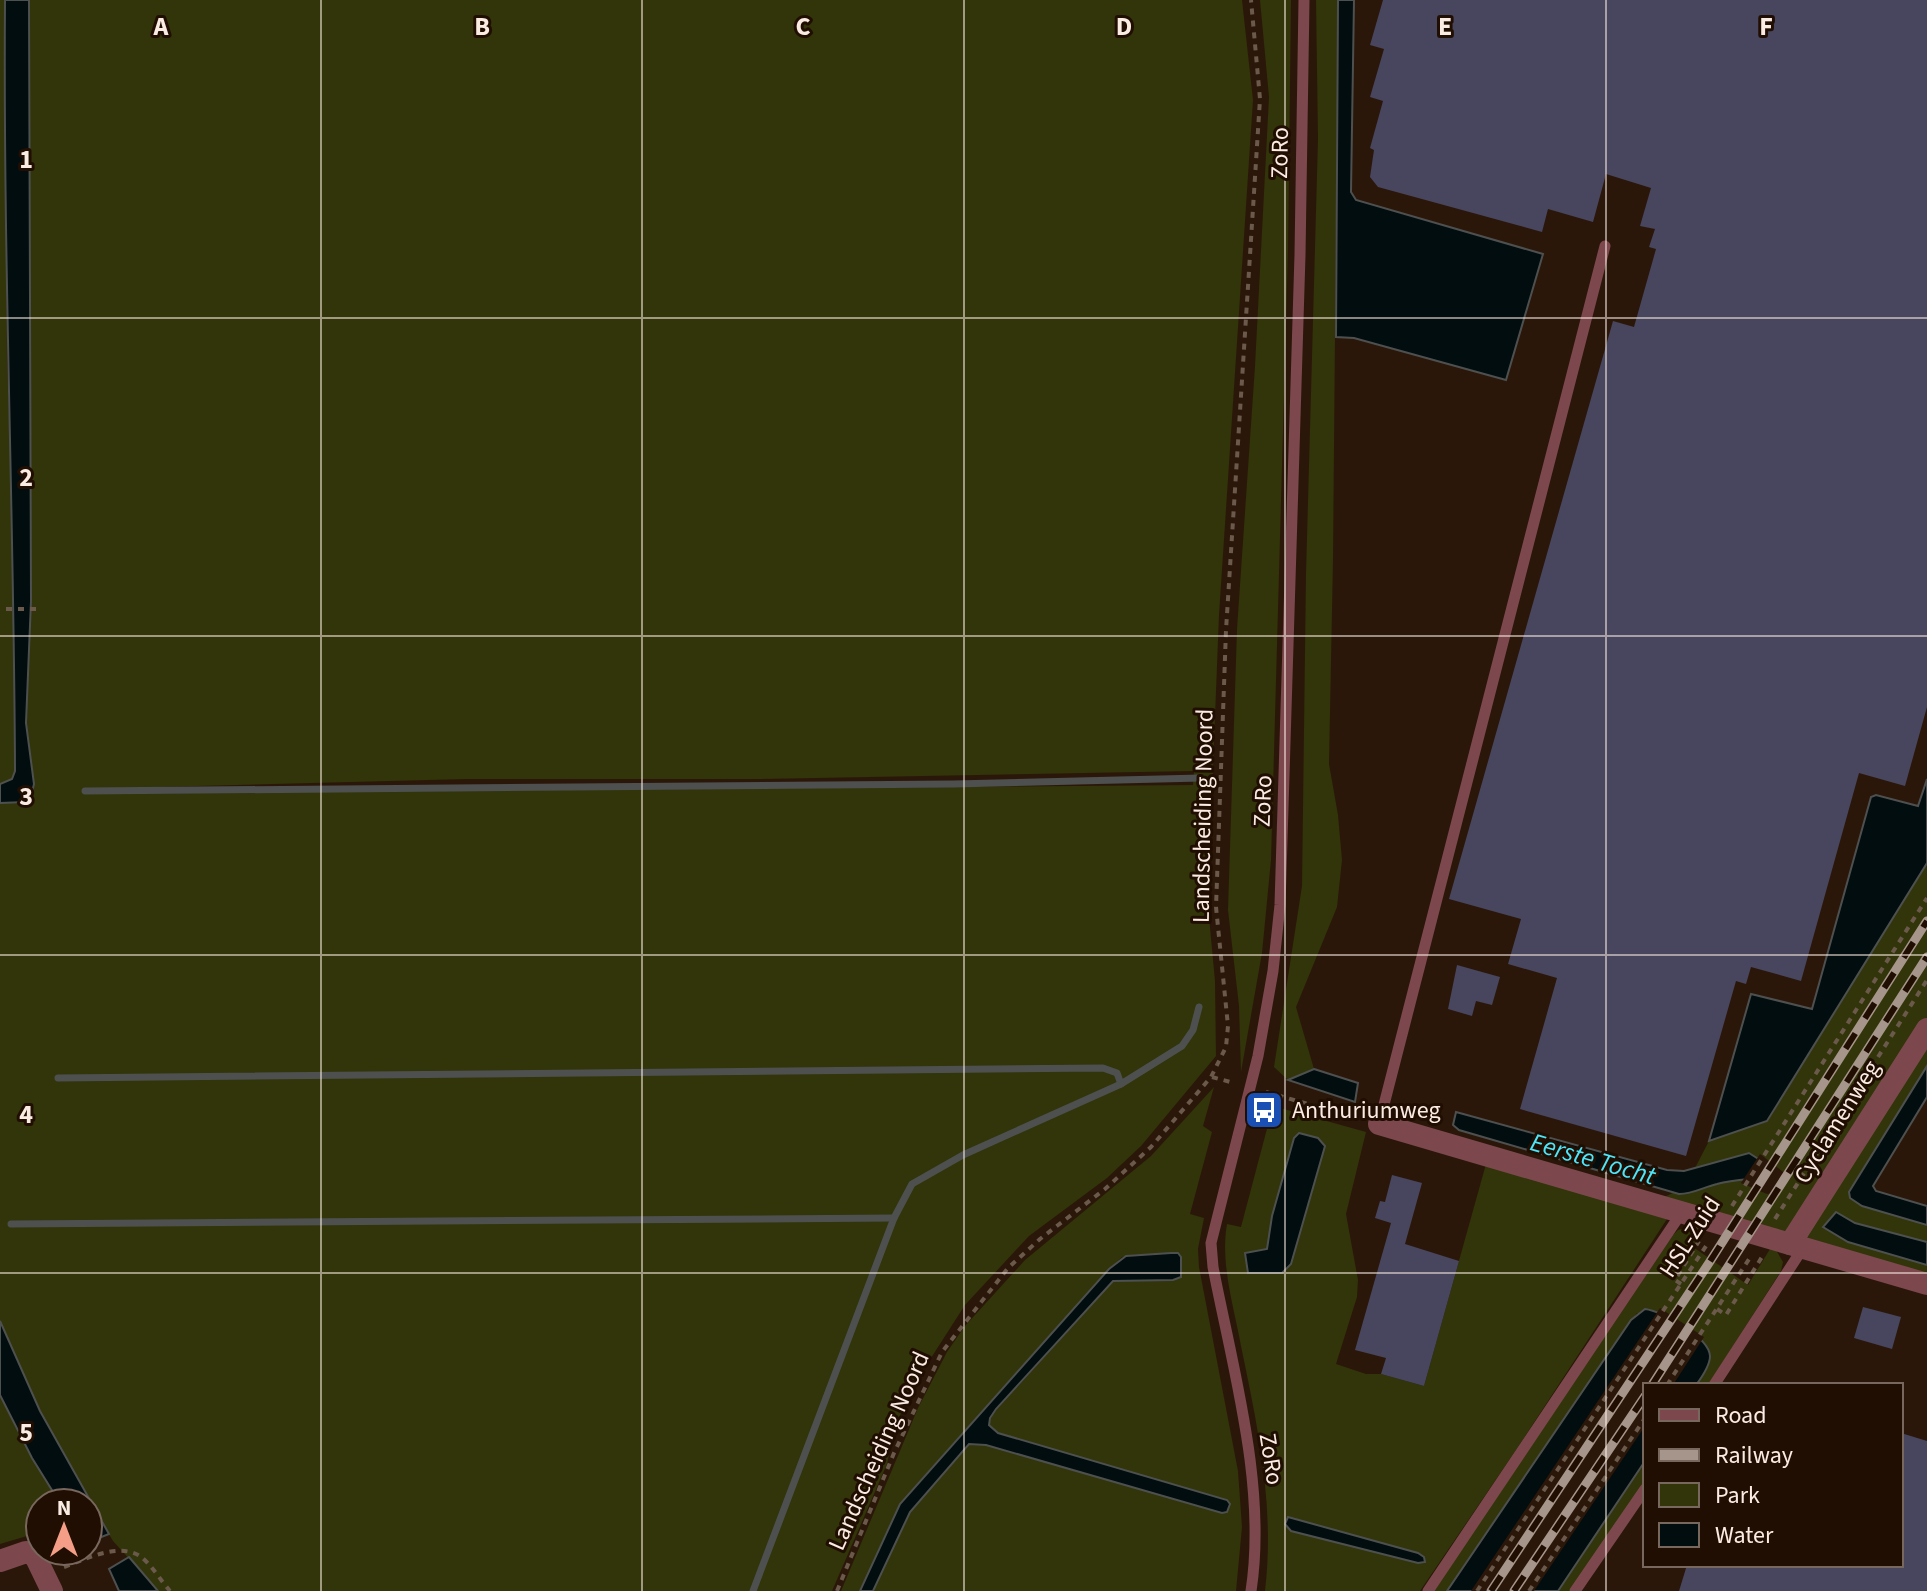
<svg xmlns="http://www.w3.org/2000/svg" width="1927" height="1591" viewBox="0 0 1927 1591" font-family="'Source Sans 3',sans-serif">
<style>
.green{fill:#313509;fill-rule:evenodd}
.water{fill:#020d0f;stroke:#4d504f;stroke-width:2}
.pier{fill:#2b1709}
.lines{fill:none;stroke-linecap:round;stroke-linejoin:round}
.stream{stroke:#4d504f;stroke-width:7}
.building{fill:#47465e}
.path{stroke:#6b594c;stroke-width:4;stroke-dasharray:6 6;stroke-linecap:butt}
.service{stroke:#7c484e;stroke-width:11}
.minor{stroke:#7c484e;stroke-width:22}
.rail-casing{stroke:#a6958a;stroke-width:9}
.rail{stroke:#210e03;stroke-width:6;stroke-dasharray:18;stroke-linecap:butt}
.grid{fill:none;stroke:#fbece3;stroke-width:2;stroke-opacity:0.55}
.labels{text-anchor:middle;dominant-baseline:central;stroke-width:6;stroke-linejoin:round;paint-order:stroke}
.street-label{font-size:24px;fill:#fbece3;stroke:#210e03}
.poi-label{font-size:24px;fill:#fbece3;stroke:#210e03;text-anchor:start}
.water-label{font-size:26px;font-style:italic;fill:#4ce6fa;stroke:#210e03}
.grid-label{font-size:26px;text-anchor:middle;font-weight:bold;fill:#fbece3;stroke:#210e03;stroke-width:6;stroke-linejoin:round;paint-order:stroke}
</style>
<rect width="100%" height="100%" fill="#2b1709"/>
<g class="green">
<polygon points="0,0 6,0 7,359 16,622 15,771 13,779 0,784"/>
<path d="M29 0H1242L1253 100 1219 615 1214 742 1208 906 1215 981 1216 1056 1141 1146 1107 1178 1029 1236 965 1305 922 1372 895 1425 887 1464 832 1591H158L113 1541 92 1506 40 1411 0 1321V803L25 802 34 784 26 723 31 601ZM1194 771 1193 785 83 794 82 789 467 779H759Z"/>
<polygon points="1260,0 1291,0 1288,251 1271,860 1262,953 1241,1072 1239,1006 1228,910 1237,629 1255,366 1269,97"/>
<polygon points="1316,0 1338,0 1333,559 1329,764 1338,815 1342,860 1337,907 1296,1007 1314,1069 1288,1080 1274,1067 1302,886 1306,574 1318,139"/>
<polygon points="1927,863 1927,1066 1849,1192 1862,1206 1927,1225 1927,1242 1855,1223 1836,1212 1841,1239 1927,1265 1927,1273 1664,1197 1673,1193 1689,1193 1716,1184 1742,1179 1752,1181 1782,1174 1749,1153 1695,1168 1709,1141 1768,1121"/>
<polygon points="1214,1087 1203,1126 1212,1132 1190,1214 1204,1218 1198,1249 1199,1267 1238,1471 1242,1527 1236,1591 873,1591 910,1512 969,1444 986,1445 1225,1513 1227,1500 998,1433 989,1425 992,1415 1113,1281 1181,1277 1181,1257 1171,1253 1130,1255 1122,1257 1109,1269 901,1504 860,1591 841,1591 918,1408 947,1352 965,1326 1025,1260 1151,1156"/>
<path d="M1273 1106 1366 1132 1346 1214 1358 1280 1357 1297 1336 1364 1366 1374H1381L1424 1386 1486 1164 1667 1219 1516 1450 1420 1591H1265C1275 1507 1258 1428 1241 1346 1234 1307 1220 1264 1227 1224L1241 1227Z"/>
<polygon points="1691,1226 1705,1228 1693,1247 1748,1285 1770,1249 1776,1250 1783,1262 1781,1271 1772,1285 1708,1385 1696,1385 1708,1365 1710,1355 1637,1313 1447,1591 1434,1591 1673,1235 1678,1230"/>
<polygon points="0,1395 32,1458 60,1503 40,1503 40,1546 37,1541 27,1536 0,1544"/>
<polygon points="1645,1461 1645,1481 1570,1591 1558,1591"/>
</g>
<g class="water">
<path d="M5 0H29L31 601 26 723 34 784 31 796 25 802 0 803V784L12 779 15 771C14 514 3 257 5 0Z"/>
<polygon points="1338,0 1354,0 1351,192 1356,200 1543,254 1506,380 1354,338 1336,337"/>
<polygon points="1927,779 1927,863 1767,1121 1709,1141 1751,994 1812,1009 1871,797 1876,795 1918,806"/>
<polygon points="1927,1066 1927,1097 1873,1186 1876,1191 1927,1206 1927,1225 1862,1206 1850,1198 1849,1192"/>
<polygon points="1314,1069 1358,1083 1355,1102 1288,1080"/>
<path d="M1456 1112 1667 1170 1684 1171 1749 1153 1782 1174C1759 1180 1739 1178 1717 1184 1704 1187 1693 1194 1679 1194L1459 1130 1453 1125Z"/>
<polygon points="1299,1133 1318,1138 1325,1146 1291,1264 1282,1273 1248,1273 1245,1253 1267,1249 1272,1216 1294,1138"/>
<polygon points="1836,1212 1855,1223 1927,1242 1927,1265 1848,1242 1823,1227"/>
<polygon points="1171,1253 1178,1253 1181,1257 1181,1277 1173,1280 1113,1281 996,1409 990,1418 989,1425 998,1433 1227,1500 1230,1504 1227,1512 1222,1513 986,1445 969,1444 910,1512 873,1591 860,1591 900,1504 1109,1269 1126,1256"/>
<path d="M1645 1309C1662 1311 1709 1337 1710 1356 1710 1366 1702 1377 1696 1385H1645V1461L1558 1591H1447L1631 1320Z"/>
<polygon points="0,1321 40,1411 109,1534 89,1542 88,1503 60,1503 32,1458 0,1395"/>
<polygon points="1288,1517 1418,1553 1424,1557 1425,1562 1418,1563 1291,1531 1285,1524"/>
<polygon points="129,1557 158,1591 119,1591 109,1569"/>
</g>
<g class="pier">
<polygon points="1760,1154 1787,1175 1786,1182 1777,1193 1767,1194 1741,1183"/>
<polygon points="1660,1308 1704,1337 1673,1385 1645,1385 1645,1426 1534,1591 1471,1591"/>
</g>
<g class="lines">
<g class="stream">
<polyline points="85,791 954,784 1201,778"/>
<polyline points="58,1078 1103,1068 1117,1073 1121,1084"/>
<polyline points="11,1224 894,1218"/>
<polyline points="753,1591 894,1218 912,1184 963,1155 1121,1084 1182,1046 1193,1030 1199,1007"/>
</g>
</g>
<g class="building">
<polygon points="1383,0 1927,0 1927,707 1905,786 1859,773 1801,981 1751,967 1746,984 1736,981 1686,1156 1520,1109 1557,978 1508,964 1521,919 1449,899 1613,321 1634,327 1656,249 1649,247 1655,229 1640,226 1651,188 1606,174 1593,222 1548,209 1542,232 1378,187 1370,177 1374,150 1370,148 1383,101 1370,97 1384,49 1370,45"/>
<polygon points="1457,965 1500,977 1492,1005 1476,1001 1472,1016 1448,1009"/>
<polygon points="1392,1175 1422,1183 1405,1244 1459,1261 1424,1386 1381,1374 1386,1358 1355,1350 1391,1223 1375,1218 1380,1201 1385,1202"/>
<polygon points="1863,1307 1901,1317 1892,1349 1854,1338"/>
<polygon points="1901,1433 1927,1441 1927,1591 1679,1591 1687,1565 1901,1565"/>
</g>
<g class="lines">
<g class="path">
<polyline points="6,609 41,609"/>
<polyline points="1212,1077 1234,1083"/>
<polyline points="1266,1092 1357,1118"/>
<polyline points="1732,1206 1927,898"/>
<polyline points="1775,1219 1927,980"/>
<polyline points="1681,1284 1675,1280 1699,1241"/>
<polyline points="1717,1309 1726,1315 1762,1257"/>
<polyline points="1667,1385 1751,1256"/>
<path d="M64 1567C84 1560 118 1542 140 1556 151 1564 161 1581 170 1591"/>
<polyline points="837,1591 894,1453 942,1352 1008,1268 1040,1239 1105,1189 1151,1147 1211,1077 1226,1047 1228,1026 1216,907 1226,630 1260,99 1251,0"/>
<polyline points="1477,1591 1708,1243"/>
<polyline points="1529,1591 1645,1418"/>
</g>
<g class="service">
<polyline points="1379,1124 1605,246"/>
<polyline points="1714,1385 1803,1248"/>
<path d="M1251 1591C1267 1487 1233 1370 1213 1267L1211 1243 1258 1056 1273 971 1280 905 1300 255 1304 0"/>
<polyline points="1428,1591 1682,1212"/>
<polyline points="1575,1591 1645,1489"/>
</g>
<g class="minor">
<polyline points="1379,1124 1927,1284"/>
<polyline points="1790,1244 1927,1029"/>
<polyline points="0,1561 26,1552 35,1556 52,1591"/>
</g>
<g class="rail-casing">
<g id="rail">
<polyline points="1652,1385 1927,957"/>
<polyline points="1491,1591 1709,1263 1927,921"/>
<polyline points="1514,1591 1645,1396"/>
</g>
</g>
<use href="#rail" class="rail"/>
</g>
<path class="grid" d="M321 0V1591M642 0V1591M964 0V1591M1285 0V1591M1606 0V1591M0 318H1927M0 636H1927M0 955H1927M0 1273H1927"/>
<defs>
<g id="bus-square" transform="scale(2)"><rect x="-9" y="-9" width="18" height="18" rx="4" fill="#1a4fb4" stroke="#210e03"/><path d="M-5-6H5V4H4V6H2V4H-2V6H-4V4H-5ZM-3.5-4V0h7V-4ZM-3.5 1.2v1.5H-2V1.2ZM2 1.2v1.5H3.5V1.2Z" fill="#fff"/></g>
</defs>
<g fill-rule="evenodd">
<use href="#bus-square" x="1264" y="1110"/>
</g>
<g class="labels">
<g class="street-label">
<text transform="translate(1280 153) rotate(-89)">ZoRo</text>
<text transform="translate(1263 801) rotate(-88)">ZoRo</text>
<text transform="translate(1203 816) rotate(-89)">Landscheiding Noord</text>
<text transform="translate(1837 1122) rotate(-58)">Cyclamenweg</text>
<text transform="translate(1690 1237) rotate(-57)">HSL-Zuid</text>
<text transform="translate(879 1451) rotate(-66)">Landscheiding Noord</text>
<text transform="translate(1271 1459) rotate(81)">ZoRo</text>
</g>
<g class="poi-label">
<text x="1292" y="1110">Anthuriumweg</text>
</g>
<g class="water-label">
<text transform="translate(1593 1159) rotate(16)">Eerste Tocht</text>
</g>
</g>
<g class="grid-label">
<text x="161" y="35">A</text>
<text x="482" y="35">B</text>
<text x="803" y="35">C</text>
<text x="1124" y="35">D</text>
<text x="1445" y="35">E</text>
<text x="1766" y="35">F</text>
<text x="26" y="168">1</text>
<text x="26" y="486">2</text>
<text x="26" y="805">3</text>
<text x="26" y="1123">4</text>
<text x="26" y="1441">5</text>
</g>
<rect x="1643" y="1383" width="260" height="184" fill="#210e03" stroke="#78675d" stroke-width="2"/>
<rect x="1659" y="1409" width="40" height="12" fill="#7c484e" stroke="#78675d" stroke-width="2"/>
<text x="1715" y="1423" font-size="24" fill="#fbece3">Road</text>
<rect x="1659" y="1449" width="40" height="12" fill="#a6958a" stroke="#78675d" stroke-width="2"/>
<text x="1715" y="1463" font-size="24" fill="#fbece3">Railway</text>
<rect x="1659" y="1483" width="40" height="24" fill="#313509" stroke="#78675d" stroke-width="2"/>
<text x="1715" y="1503" font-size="24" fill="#fbece3">Park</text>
<rect x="1659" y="1523" width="40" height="24" fill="#020d0f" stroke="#78675d" stroke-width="2"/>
<text x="1715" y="1543" font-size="24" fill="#fbece3">Water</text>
<g transform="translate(64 1527)"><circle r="38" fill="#210e03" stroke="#78675d" stroke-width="2"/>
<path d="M0-6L14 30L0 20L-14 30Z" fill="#f49e88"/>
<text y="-12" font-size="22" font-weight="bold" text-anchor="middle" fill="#fbece3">N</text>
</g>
</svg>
